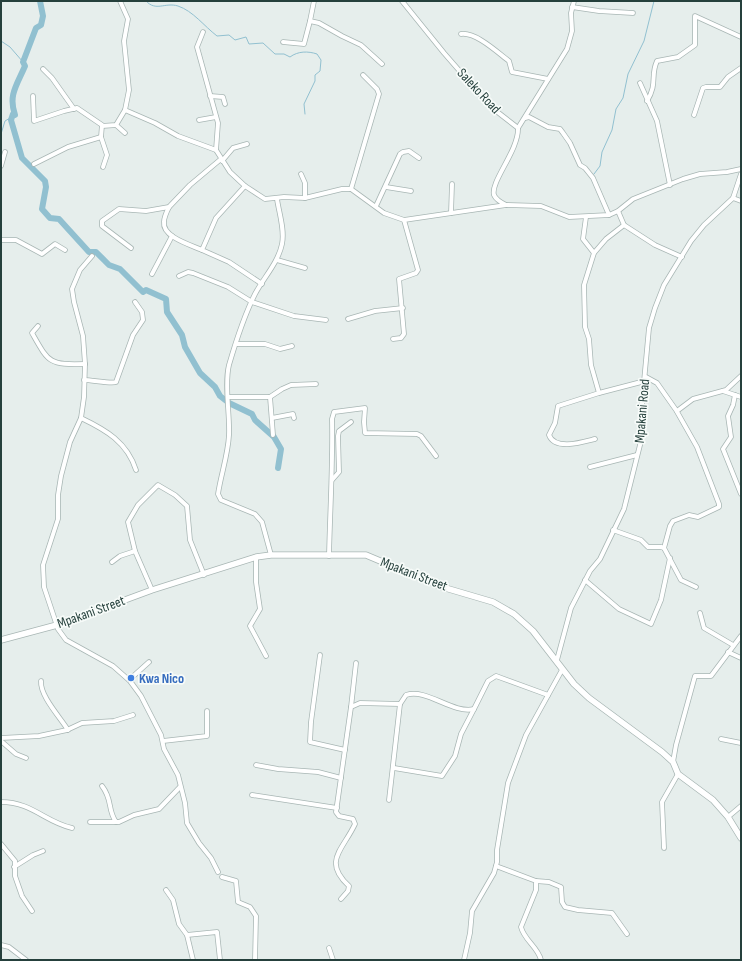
<svg xmlns="http://www.w3.org/2000/svg" width="742" height="961" viewBox="0 0 742 961" font-family="'Sofia Sans Condensed',sans-serif">
<style>
.lines{fill:none;stroke-linecap:round;stroke-linejoin:round}
.stream{stroke:#91c0d0;stroke-width:1}
.river{stroke:#91c0d0;stroke-width:6}
.minor-casing{stroke:#a8b6b4;stroke-width:5.5}
.tertiary-casing{stroke:#a8b6b4;stroke-width:7}
.minor{stroke:#fff;stroke-width:4}
.tertiary{stroke:#fff;stroke-width:5.5}
.shop-dot{fill:#3f7fe0;stroke:#f7fbf9;stroke-width:1.5}
.labels{text-anchor:middle;dominant-baseline:central;stroke-width:3.5;stroke-linejoin:round;paint-order:stroke}
.street-label{font-size:14px;fill:#25403c;stroke:#f7fbf9}
.shop-label{font-size:14px;font-weight:bold;fill:#366cbe;stroke:#f7fbf9;text-anchor:start}
</style>
<rect width="100%" height="100%" fill="#e6eeec"/>
<g class="lines">
<g class="stream">
<path d="M146 1C156 12 165 2 178 6 193 11 204 26 217 36L229 35 235 40 246 37 249 44 263 43 275 54H284L290 57C298 51 308 51 317 54L321 60 320 71 315 75V81L304 104 305 114"/>
<polyline points="1,41 10,47 23,62"/>
<polyline points="1,134 5,121 15,115"/>
<polyline points="594,174 600,166 602,152 612,130 616,109 623,98 628,74 644,41 654,1"/>
</g>
<path class="river" d="M40 1 43 16 41 25 36 28 23 62 25 66C17 85 8 95 15 115L13 114 11 120 22 158 45 181 46 187 42 209 50 218 59 219 89 252H96L109 265 120 269 143 292 146 290 166 299 167 312 182 335 185 347 200 373 215 387 220 396 229 403 252 414 255 420 274 437 281 449 278 468"/>
<g class="minor-casing">
<g id="minor">
<polyline points="120,1 128,19 124,41 129,90 125,110 155,123 178,136 216,150 230,172 245,186 265,199 284,197 305,198 342,189 351,189 384,213 404,220 506,205 541,206 569,217 609,215 618,211 633,199 683,179 700,174 727,172 741,169"/>
<polyline points="314,1 310,21 319,23 342,36 361,45 382,64"/>
<path d="M402 1 444 53 491 107 518 128C519 150 490 182 494 195 496 200 502 203 506 205"/>
<polyline points="572,7 599,11 633,13"/>
<polyline points="203,32 197,47 218,123 216,150"/>
<path d="M461 34C476 32 497 52 509 61L512 72 548 79"/>
<polyline points="283,42 304,44 310,21"/>
<polyline points="43,69 52,78 74,109"/>
<polyline points="640,83 657,121 670,185"/>
<polyline points="33,96 34,121 64,111 77,108 102,125 101,137 107,155 103,167"/>
<polyline points="210,96 223,97 225,104"/>
<path d="M647 101C658 83 650 76 657 61L678 57 695 45V16L741 37"/>
<polyline points="694,115 703,88 706,87 720,87 728,77 741,68"/>
<polyline points="525,118 529,117 548,127 560,129 563,133 570,143 580,165 585,168 593,178 609,215"/>
<polyline points="199,120 216,117"/>
<polyline points="116,125 125,133"/>
<polyline points="102,126 116,125 125,110"/>
<polyline points="518,128 567,49 572,31 571,13 574,1"/>
<polyline points="222,161 233,148 247,144"/>
<polyline points="34,164 68,147 101,137"/>
<polyline points="1,166 5,152"/>
<polyline points="301,174 305,183 305,198"/>
<polyline points="245,186 216,218 202,250 229,262 262,284"/>
<polyline points="386,187 411,191"/>
<polyline points="351,189 379,94 377,89 363,75"/>
<polyline points="733,198 741,201"/>
<polyline points="376,206 400,154 403,152 409,151 419,158"/>
<path d="M169 207C167 211 164 217 164 222 162 237 191 245 202 250"/>
<polyline points="618,211 624,225 655,245 682,257"/>
<polyline points="451,213 452,184"/>
<polyline points="586,217 583,239 594,253"/>
<polyline points="1,240 16,240 42,254 55,244 65,250"/>
<polyline points="131,248 102,226 102,221 119,209 146,211 169,207 190,185 221,159"/>
<polyline points="92,256 80,270 72,289 74,302 83,336 85,364 84,397 81,418 70,442 61,476 58,495 58,519 43,565 44,587 58,629 66,640 113,666 130,681 141,696 161,735 164,749 178,775 185,803 187,823 199,843 211,858 218,872"/>
<polyline points="277,260 305,268"/>
<polyline points="152,274 172,236"/>
<polyline points="179,276 188,272 193,273 228,287 252,302 294,316 326,320"/>
<polyline points="348,319 375,311 403,308"/>
<path d="M38 326 32 333C49 363 49 365 85 364"/>
<polyline points="393,339 401,338 404,334 399,279 416,273 418,270 404,220"/>
<polyline points="236,344 265,344 280,349 292,346"/>
<polyline points="646,377 657,383 676,410 697,447 719,504 719,507 698,517 689,515 673,521 670,526 664,548"/>
<path d="M84 380C92 380 112 384 116 382L133 335 143 320 142 312 135 302"/>
<polyline points="723,391 741,397"/>
<polyline points="599,393 645,381"/>
<polyline points="735,395 733,405 728,416 731,437 723,449 741,494"/>
<polyline points="228,397 270,397 282,389 291,385 316,384"/>
<polyline points="270,397 273,435"/>
<polyline points="677,411 693,399 726,390 741,376"/>
<path d="M81 418C106 430 127 442 136 470"/>
<polyline points="272,418 293,414 294,418"/>
<path d="M595 439C583 442 555 451 549 435L555 423 558 406 599 393 591 365 589 339 585 327 584 285 594 253 606 239 624 225"/>
<polyline points="590,467 637,455"/>
<polyline points="332,480 339,472 338,436 339,431 351,422"/>
<polyline points="613,530 641,540 648,547 661,547 664,548 681,580 696,587"/>
<path d="M271 555 262 522 255 514 221 500 218 494C221 474 228 455 229 435 230 413 224 385 229 365 236 341 244 316 255 294 264 277 278 263 282 244 285 230 279 213 277 199"/>
<path d="M329 556C330 510 333 465 332 419L334 412 365 408 364 422 365 433 417 434 421 436 436 456"/>
<polyline points="256,557 256,582 260,609 250,626 266,656"/>
<polyline points="112,562 120,556 135,551"/>
<polyline points="585,580 619,609 651,624 661,600 670,558"/>
<polyline points="152,590 135,551 128,522 138,505 158,485 175,495 187,506 190,540 204,575"/>
<polyline points="700,613 704,628 733,645"/>
<polyline points="728,652 741,658"/>
<polyline points="320,655 311,722 310,742 345,750"/>
<polyline points="557,660 571,608 590,571 600,559 624,509 641,441 642,403 649,328 655,308 664,285 691,241 704,225 733,198 741,174"/>
<polyline points="129,680 149,662"/>
<path d="M41 681C40 696 60 717 68 730"/>
<polyline points="351,707 356,663"/>
<polyline points="1,738 39,736 67,730 82,723 114,721 133,715"/>
<polyline points="721,739 741,743"/>
<polyline points="1,741 16,754 26,758"/>
<polyline points="163,741 207,736 207,711"/>
<polyline points="673,762 676,745 695,676 711,676 741,636"/>
<polyline points="256,765 278,769 318,772 341,778"/>
<polyline points="394,768 442,776 455,756 461,734 474,709"/>
<path d="M102 786C113 800 107 809 116 822H119L134 815 159 809 180 787"/>
<polyline points="252,795 337,808"/>
<path d="M389 800 400 704 406 695C427 688 452 714 474 709L488 681 496 676 548 695"/>
<path d="M1 802C32 802 45 822 72 828"/>
<polyline points="728,817 741,806"/>
<polyline points="90,822 116,822"/>
<polyline points="1,844 15,861 15,876 22,896 32,911"/>
<polyline points="664,848 662,802 678,774"/>
<path d="M496 866 536 881V890L521 927C524 940 538 947 541 960"/>
<polyline points="14,867 33,855 43,851"/>
<polyline points="222,877 236,881 238,902 250,907 256,916 255,960"/>
<polyline points="536,881 549,882 561,887 562,902 565,907 578,910 612,913 627,934"/>
<polyline points="166,890 173,900 179,924 187,935 193,960"/>
<path d="M341 899 348 891 349 886C322 861 343 850 355 824L353 819 339 816 336 812 351 707 360 703 400 704"/>
<polyline points="187,935 217,932 220,960"/>
<polyline points="1,945 9,947 26,960"/>
<polyline points="329,948 333,960"/>
<polyline points="464,960 470,933 472,911 494,873 497,862 497,850 508,783 526,735 562,670"/>
</g>
</g>
<g class="tertiary-casing">
<polyline id="tertiary" points="1,640 57,625 152,590 256,557 271,555 366,555 442,587 493,602 514,614 533,631 574,684 589,698 662,752 673,762 678,774 713,800 728,817 741,838"/>
</g>
<use href="#minor" class="minor"/>
<use href="#tertiary" class="tertiary"/>
</g>
<circle class="shop-dot" cx="131" cy="678" r="4"/>
<g class="labels">
<g class="street-label">
<text transform="translate(479 91) rotate(47)">Saleko Road</text>
<text transform="translate(642 411) rotate(-85)">Mpakani Road</text>
<text transform="translate(414 574) rotate(21)">Mpakani Street</text>
<text transform="translate(91 612) rotate(-20)">Mpakani Street</text>
</g>
<g class="shop-label">
<text x="139" y="678">Kwa Nico</text>
</g>
</g>
<rect width="742" height="961" fill="none" stroke="#25403c" stroke-width="4"/>
</svg>
